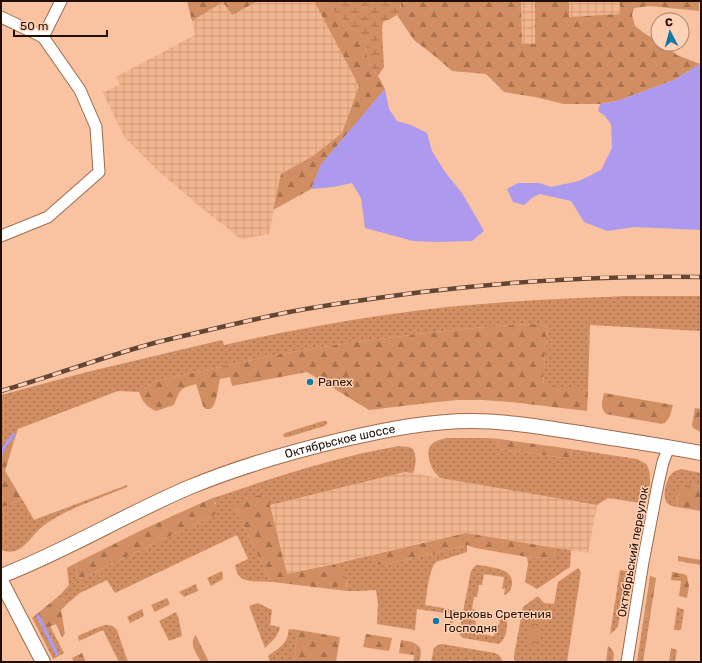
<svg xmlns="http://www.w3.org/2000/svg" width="702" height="663" viewBox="0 0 702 663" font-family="Rubik,sans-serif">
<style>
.industrial{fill:url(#industrial-grid)}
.grass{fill:url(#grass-dots)}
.forest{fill:url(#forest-firs)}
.wetland{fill:url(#wetland-marsh)}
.park{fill:url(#park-crowns)}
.water{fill:#ad9aee}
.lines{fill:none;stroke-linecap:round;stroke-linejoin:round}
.stream{stroke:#ad9aee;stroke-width:3.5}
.minor-casing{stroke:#9d6c4c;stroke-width:13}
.tertiary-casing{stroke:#9d6c4c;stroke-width:16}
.minor{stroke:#fff;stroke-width:11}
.tertiary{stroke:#fff;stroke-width:14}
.rail-casing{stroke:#644634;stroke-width:4.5}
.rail{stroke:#ffd2b7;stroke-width:3;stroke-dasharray:9;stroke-linecap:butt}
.poi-dot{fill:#1179a4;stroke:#ffd2b7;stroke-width:1.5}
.labels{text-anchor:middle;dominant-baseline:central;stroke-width:3;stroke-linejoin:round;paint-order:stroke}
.poi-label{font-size:12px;fill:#210e03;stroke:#ffd2b7;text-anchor:start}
.street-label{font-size:12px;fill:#210e03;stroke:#ffd2b7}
</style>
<defs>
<pattern id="industrial-grid" width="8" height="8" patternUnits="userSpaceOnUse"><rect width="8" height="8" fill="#f2b68f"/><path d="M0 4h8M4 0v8" fill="none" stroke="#cf9b7a"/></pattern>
<pattern id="grass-dots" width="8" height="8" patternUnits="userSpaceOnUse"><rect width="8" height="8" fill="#d18e63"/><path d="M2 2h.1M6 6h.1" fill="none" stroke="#a9724f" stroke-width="1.8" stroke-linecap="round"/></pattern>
<pattern id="forest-firs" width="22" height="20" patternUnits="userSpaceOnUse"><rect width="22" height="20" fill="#d18e63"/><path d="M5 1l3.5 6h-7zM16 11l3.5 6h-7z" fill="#a9724f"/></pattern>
<pattern id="wetland-marsh" width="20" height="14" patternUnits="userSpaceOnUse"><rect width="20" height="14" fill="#d18e63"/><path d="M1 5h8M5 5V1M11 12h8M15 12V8" fill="none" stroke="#a9724f"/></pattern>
<pattern id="park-crowns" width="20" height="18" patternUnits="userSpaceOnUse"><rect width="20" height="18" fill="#d18e63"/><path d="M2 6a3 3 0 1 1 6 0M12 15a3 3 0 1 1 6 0" fill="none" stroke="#a9724f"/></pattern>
</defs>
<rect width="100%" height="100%" fill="#f9c2a0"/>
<g class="industrial">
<polygon points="258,1 314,1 359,86 342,133 313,156 281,174 269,234 241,239 204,210 157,170 125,138 102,91 104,92 120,85 116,77 195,35 192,21 223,2 232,15"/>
<rect x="521" y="1" width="14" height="43"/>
<polygon points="569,1 620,1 620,14 602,15 569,17"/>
<polygon points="406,472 597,505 588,553 466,533 287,574 270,505"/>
</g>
<g class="grass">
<path d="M628 296H701V331L590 325 588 391 543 386 545 350 547 328 544 325 538 324 494 326 426 333 348 343 274 355 155 381 139 392 118 391 18 429 15 438 5 440 1 444V395L87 372 222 340 224 345C277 333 331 323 385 315 465 303 546 299 628 296Z"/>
<polygon points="323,421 326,421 327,422 327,424 324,426 288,437 284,437 283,435 285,433"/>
<path d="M447 438H486L500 439 497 442 499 449 566 458H570L572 454 571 449 637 459C640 461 644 462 646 464 652 470 650 491 648 499L641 503 608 498 597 505 440 478C433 471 432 469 429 459 426 444 434 441 447 438Z"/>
<path d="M399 446 409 447 413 449C417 459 416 463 413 473L405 472 270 505 266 498 234 505 268 576 273 582C264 581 247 583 240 577 237 574 236 570 235 565L248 559 237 535 115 593 107 580 80 593 67 604 60 595 69 585 67 568 78 562 75 569 76 575 81 579 216 514V503L210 499C272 478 335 457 399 446Z"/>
<path d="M681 469 701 473V487L692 485 678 494 677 507C674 506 670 506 668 504 661 497 666 476 675 471 675 471 680 470 681 469Z"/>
<path d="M127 485V487C101 498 65 509 43 526 30 536 22 558 1 550V507L7 506 22 499 34 520Z"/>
<path d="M467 545V552L436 562C429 569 427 594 425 605L455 610C453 617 453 625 449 630L451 614 417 609 415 630 377 624 378 604 376 590 361 591H347V583L334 564 372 555 374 561 384 565Z"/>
<polygon points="556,548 571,550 570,567 537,589 525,582 528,564 527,557 549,558 554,556"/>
<path d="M477 565C482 565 486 566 490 567 501 569 513 571 512 585 511 590 509 593 504 595L505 589H502L504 577 484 574 482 585H479L477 597H474L472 609 475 610 473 620 476 621 474 633 494 636 496 625H499L501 614 507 616C507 626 508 637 499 644L463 638 460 635 459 632 471 571 475 566Z"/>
<polygon points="578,568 581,572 567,662 516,662 514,659 514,655 523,607 538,596 544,603 554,604 558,582"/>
<polygon points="620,570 627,571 618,626 615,630 610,634"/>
<polygon points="222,571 223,579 211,586 207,578"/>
<polygon points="196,584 198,591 184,597 179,592"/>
<polygon points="167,598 170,604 155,612 151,605"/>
<path d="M258 603 272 610 270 625 280 627C278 637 272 641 265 648L249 606Z"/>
<polygon points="677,607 684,610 681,630 674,630"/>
<polygon points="142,609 144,616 130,623 127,617"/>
<polygon points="176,612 179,620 182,636 169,641 159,621"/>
<polygon points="644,616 650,617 643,662 637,662"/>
<path d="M105 625C111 625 114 626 117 630L128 662H119L103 630 79 641 78 636 80 635 96 628Z"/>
<polygon points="50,626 64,653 53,659 39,631"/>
<path d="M289 629 298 630 293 662H270L268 656C274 651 284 646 287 638 288 635 288 632 289 629Z"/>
<path d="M416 644C423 648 421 655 419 662H413Z"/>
<path d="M442 644 495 653C499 655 502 657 502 662H480L469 660V662H431L434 648 438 645Z"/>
<path d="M608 646C615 650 614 655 613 662H606Z"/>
<polygon points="671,648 677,650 675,662 669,662"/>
</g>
<g class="forest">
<polygon points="187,1 258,1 232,15 223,2 192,21"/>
<polygon points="314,1 325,1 350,28 359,32 365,42 367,55 372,69 378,76 385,89 322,164 311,189 273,210 281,174 313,156 342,133 359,86"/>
<polygon points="400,1 521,1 522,44 535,44 535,1 569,1 569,17 602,15 620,14 620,1 699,1 699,11 650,6 634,8 632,15 635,26 647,35 658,41 658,44 663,44 677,55 700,64 674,80 617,101 600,104 564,104 535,97 504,92 486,74 452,71 436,57 414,40 397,15 401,7"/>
<path d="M538 324 544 325 547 328 545 350 543 385 588 391 587 411 511 402 483 400H457L428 403 369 410 307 372 232 386 230 377 220 379C218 386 217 406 210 409 209 409 208 409 206 409L203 406 196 384C180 388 180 390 174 405L156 411C146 406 143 403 139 392L155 381 274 355 348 343 426 333 494 326Z"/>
<path d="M604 393 673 405C670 414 671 420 662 424L606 414C600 408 602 402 604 393Z"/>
<polygon points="695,408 701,409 701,432 693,428 692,425"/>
<polygon points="15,438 5,471 22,499 7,506 1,507 1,444 5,440"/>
<polygon points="500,439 571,449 572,454 570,458 566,458 499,449 497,442"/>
<path d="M692 485 701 487V511L677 507C678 495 678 488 692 485Z"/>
<path d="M261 495 266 498 270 505 287 574 334 564C343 573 347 577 347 591L273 582 268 576 234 505 252 497Z"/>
<path d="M210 499C216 503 218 506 216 514L81 579 76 575 75 569 78 562 144 529Z"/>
<polygon points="466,533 556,548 554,556 549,558 527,557 475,548 467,545 384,565 376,564 374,561 372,555"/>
<polygon points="678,556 701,560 701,565 678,561"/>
<polygon points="672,572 684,574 687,576 689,586 687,598 679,596 681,581 671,580"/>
<polygon points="650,576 656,578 650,617 644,616"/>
<polygon points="60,595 67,604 61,610 65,634 62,637 56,624 39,631 32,618"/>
<polygon points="298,630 340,637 336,662 293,662"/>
<polygon points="366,634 392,638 389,651 363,647"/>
<path d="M196 635V636L209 662H201C197 654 188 643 196 635Z"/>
<polygon points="401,640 412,642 416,644 414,655 399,653"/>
<polygon points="82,653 86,662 74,662 72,658"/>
</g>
<path class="wetland" d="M325 1H400C403 15 394 17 383 22L382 30 384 67 378 76 372 69 367 55 365 42 359 32 350 28Z"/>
<polygon class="park" points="532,612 544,614 537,647 526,645"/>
<g class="water">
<polygon points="700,64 701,64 701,230 634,227 607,231 584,222 571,201 540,194 533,197 524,205 513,202 507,189 518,183 539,183 551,187 579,181 601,170 612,148 611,124 604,115 598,111 600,104 617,101 674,80"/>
<polygon points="385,89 389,109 397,121 411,125 427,133 432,151 445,172 462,193 484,231 472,241 437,242 413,241 365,228 361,198 352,183 333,187 311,189 321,164"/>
</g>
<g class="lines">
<g class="stream">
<polyline points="1,453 6,444 14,435"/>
<polyline points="38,616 57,654"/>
</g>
<g class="minor-casing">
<g id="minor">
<polyline points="1,17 43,37 80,90 96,127 99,172 48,217 1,236"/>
<polyline points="43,37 61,1"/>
<polyline points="627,662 643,562 658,484 663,462 669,447"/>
</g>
</g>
<g class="tertiary-casing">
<g id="tertiary">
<path id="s1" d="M1 576C66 551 126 514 190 487 239 467 290 452 341 440 384 430 428 421 472 421 506 421 540 427 574 432 616 439 659 445 701 453"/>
<polyline points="1,581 43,662"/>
</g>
</g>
<use href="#minor" class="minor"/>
<use href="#tertiary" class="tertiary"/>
<g class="rail-casing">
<path id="rail" d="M1 391C54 376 105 356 158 342 200 332 242 322 284 313 330 304 376 298 422 292 515 281 608 275 701 277"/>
</g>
<use href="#rail" class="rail"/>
</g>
<g class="poi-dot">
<circle cx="310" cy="382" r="4"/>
<circle cx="436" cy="621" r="4"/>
</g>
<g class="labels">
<g class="poi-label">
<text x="318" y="382">Panex</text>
<text x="444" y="614">Церковь Сретения<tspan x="444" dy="14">Господня</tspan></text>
</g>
<g class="street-label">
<text stroke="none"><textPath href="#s1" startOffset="366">Октябрьское шоссе</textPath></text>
<text transform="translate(633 552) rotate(-80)">Октябрьский переулок</text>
</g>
</g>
<rect width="702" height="663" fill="none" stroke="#210e03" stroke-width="4"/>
<g transform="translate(670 32) rotate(354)"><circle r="19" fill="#ffd2b7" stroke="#a6846f"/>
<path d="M0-3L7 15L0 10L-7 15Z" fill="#1179a4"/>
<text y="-6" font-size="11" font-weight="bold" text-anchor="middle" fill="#210e03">С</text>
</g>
<path d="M14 30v6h93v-6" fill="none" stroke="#210e03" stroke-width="2"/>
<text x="20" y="30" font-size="12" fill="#210e03" stroke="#ffd2b7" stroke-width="3" paint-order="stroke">50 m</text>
</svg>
